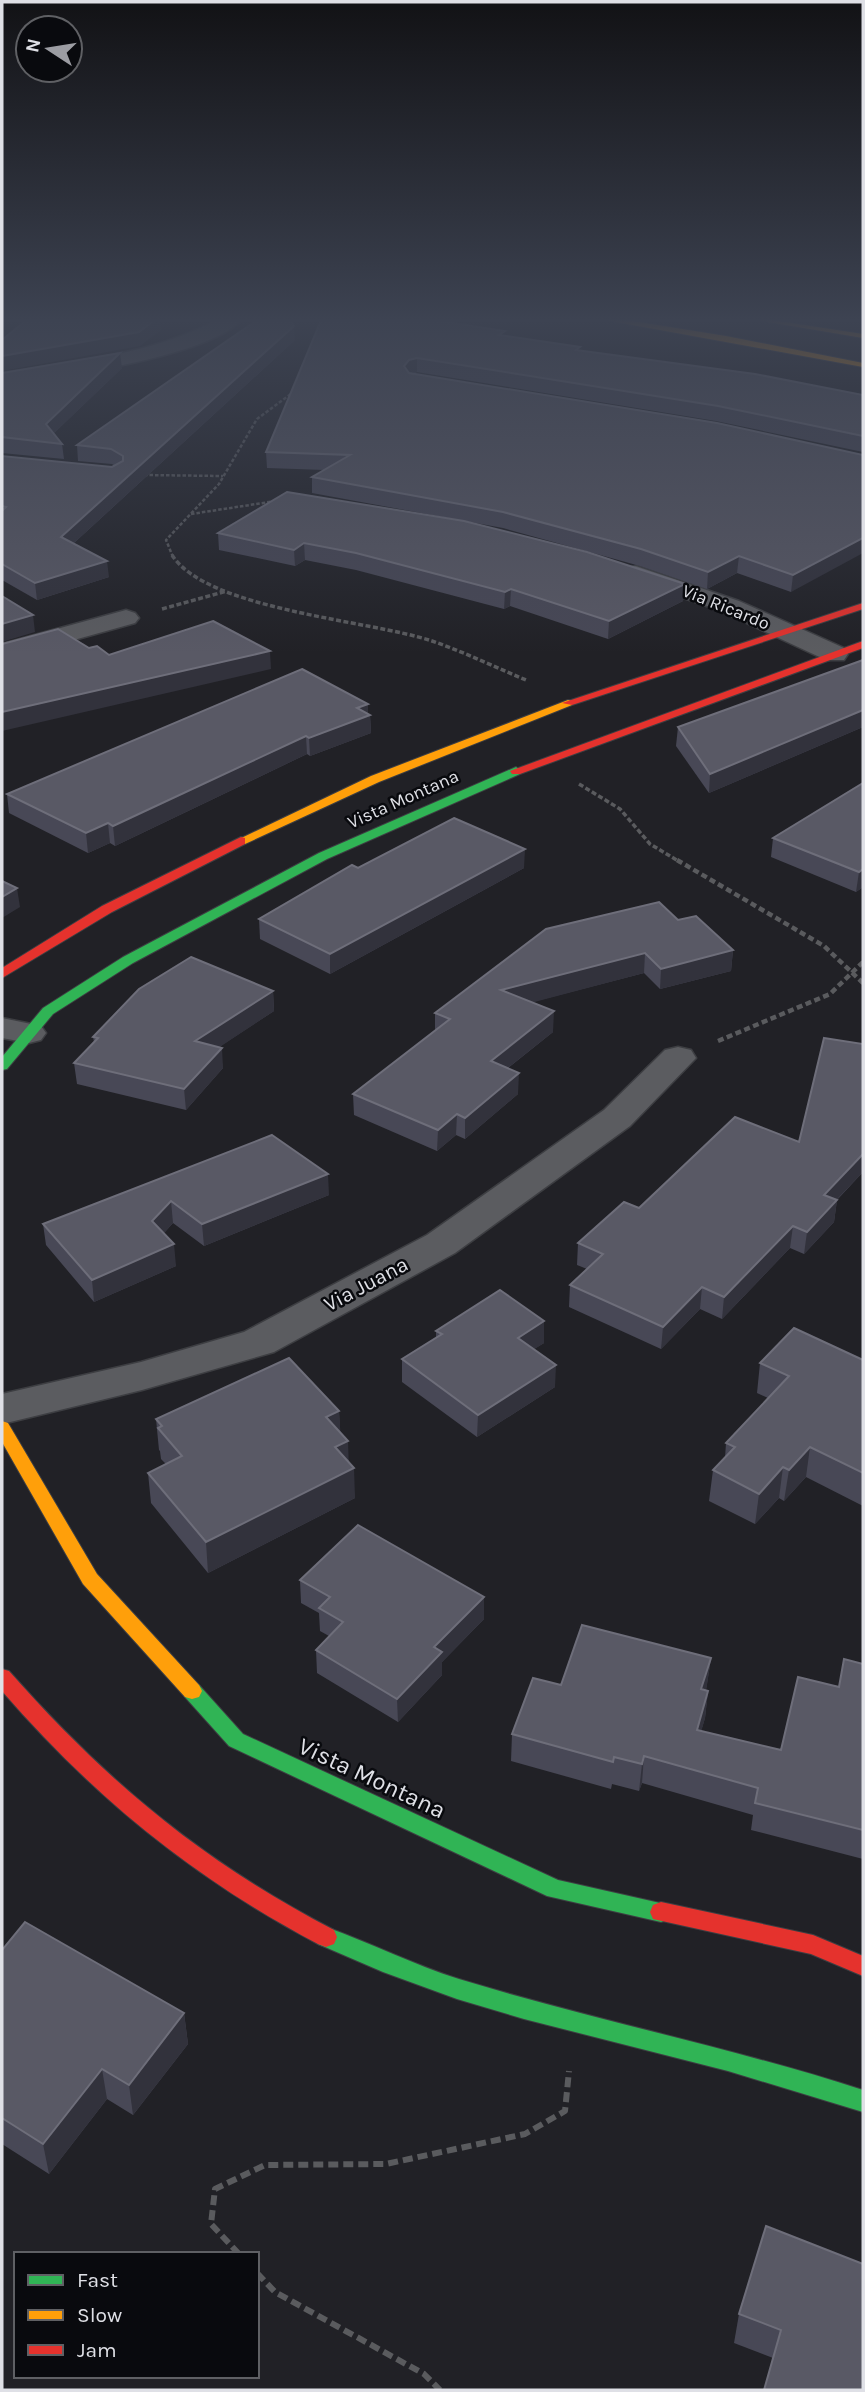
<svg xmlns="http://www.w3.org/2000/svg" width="865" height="2392" viewBox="0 0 865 2392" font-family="Karla,sans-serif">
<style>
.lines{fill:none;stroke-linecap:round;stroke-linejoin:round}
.street-casing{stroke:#3d3e42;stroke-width:3}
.fast-casing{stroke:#3d3e42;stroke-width:2}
.slow-casing{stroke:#3d3e42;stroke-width:2}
.jam-casing{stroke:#3d3e42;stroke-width:2}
.path-far3{stroke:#5a5b5e;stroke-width:2.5;stroke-dasharray:3.5 2;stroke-linecap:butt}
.path-far2{stroke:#5a5b5e;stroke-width:3.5;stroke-dasharray:5 2.5;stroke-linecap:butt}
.path-far1{stroke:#5a5b5e;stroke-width:4.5;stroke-dasharray:6 3.5;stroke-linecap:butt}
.path{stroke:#5a5b5e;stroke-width:6;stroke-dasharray:10 5;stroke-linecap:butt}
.street{fill:#5b5c60;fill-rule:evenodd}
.fast{fill:#30b455;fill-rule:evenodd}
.slow{fill:#ff9f0a;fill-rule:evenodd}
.jam{fill:#e5322d;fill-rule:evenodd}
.wall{fill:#484856}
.shaded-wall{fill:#32323c}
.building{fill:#595965;stroke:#6e6e7a;stroke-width:2}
.labels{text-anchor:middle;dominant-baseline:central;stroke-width:5;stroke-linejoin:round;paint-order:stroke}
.far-street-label{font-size:18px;fill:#dfe0e6;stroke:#090a0e}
.street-label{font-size:21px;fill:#dfe0e6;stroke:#090a0e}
.near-street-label{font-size:24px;fill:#dfe0e6;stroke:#090a0e}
</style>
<rect width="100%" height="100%" fill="#212126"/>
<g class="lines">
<g class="street-casing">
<g id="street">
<path d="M220 318H243C213 357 52 378 2 385V373C76 361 153 355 220 318Z"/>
<polygon points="636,566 739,601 844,648 848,654 844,660 826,660 721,611 627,578 624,573 627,568"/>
<polygon points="126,610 135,613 139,618 135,623 2,660 2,644"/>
<polygon points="2,1018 41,1026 46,1033 41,1040 29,1043 2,1038"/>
<polygon points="678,1047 691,1050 696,1058 630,1126 455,1253 274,1352 142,1390 2,1424 2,1394 141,1362 244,1332 427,1235 604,1110 665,1050"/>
</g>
</g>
<g class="fast-casing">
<g id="fast">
<polygon points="516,767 522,771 520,774 327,859 133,963 53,1014 7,1069 2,1070 2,1057 43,1008 123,957 319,853"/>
<polygon points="192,1683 199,1685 243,1734 558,1880 669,1905 672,1912 669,1919 661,1922 547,1896 229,1746 185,1697 182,1691 185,1685"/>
<path d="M326 1927C371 1943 414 1965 459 1979 593 2020 730 2047 863 2090V2112L728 2071 524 2019 457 1999 383 1972 318 1944 315 1937 318 1930Z"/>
</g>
</g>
<g class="slow-casing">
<g id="slow">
<polygon points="594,318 614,318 726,336 863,363 863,367"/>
<polygon points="759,318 863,334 863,338 762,321"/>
<polygon points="568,700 572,701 572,705 379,782 245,844 237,844 235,841 371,776"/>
<polygon points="2,1421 8,1423 97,1574 199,1685 202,1691 199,1697 192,1699 185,1697 83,1584 2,1442"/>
</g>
</g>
<g class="jam-casing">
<g id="jam">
<polygon points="863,603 863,609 572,705 562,703"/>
<polygon points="863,641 863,648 520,774 512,774 510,771"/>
<polygon points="241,837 245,838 245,844 112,912 2,978 2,968 102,906"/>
<path d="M2 1669 9 1671C107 1782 203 1862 334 1930L337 1937 334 1944 326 1947 318 1944C193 1878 94 1797 2 1691Z"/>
<polygon points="661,1902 813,1935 863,1956 863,1976 811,1954 653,1919 650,1912 653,1905"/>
</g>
</g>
<g class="path-far3">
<polyline points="144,475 223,476"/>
<polyline points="191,514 276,501"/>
<polyline points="173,557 166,540 219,484 257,419 295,391"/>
</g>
<g class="path-far2">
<path d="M172 555C207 610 369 620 432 641 464 652 495 667 526 680"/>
<polyline points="162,609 227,591"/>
<polyline points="579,784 620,809 650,844 680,862"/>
</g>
<g class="path-far1">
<polyline points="677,860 824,946 863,983"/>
<polyline points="718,1041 830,994 863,962"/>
</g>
<g class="path">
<polyline points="239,2254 211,2224 215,2189 265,2165 386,2164 525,2134 565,2111 569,2071"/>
<polyline points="257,2273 275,2292 424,2374 440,2390"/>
</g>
<use href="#street" class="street"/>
<use href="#fast" class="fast"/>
<use href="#slow" class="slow"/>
<use href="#jam" class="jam"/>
</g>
<g class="wall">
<polygon points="322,318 505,336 580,350 863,395 863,452 716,421 417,372 413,374 863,455 791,592 737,573 707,589 640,566 503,528 312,493 312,477 325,470 267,468 266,452"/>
<polygon points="295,340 74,543 109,577 37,600 2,580 2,456 112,467 115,466 112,464 78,461 77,445"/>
<polygon points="122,368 54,433 62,444 64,459 2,453 2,373"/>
<polygon points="287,492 683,601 608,639 510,606 504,609 356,570 305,560 295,566 219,550 218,533"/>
<polygon points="863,660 863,727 709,793 676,746 678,727"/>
<polygon points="368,704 368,714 370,715 371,733 310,756 307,754 115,846 110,843 88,853 9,813 7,794"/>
<polygon points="863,783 863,887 856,892 771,857 773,838"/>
<polygon points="358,868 524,868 330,974 260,939 259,919"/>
<polygon points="678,920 733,950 731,971 660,989 644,973 532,1002 553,1032 508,1068 518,1094 465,1139 456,1135 437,1151 354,1115 353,1094 435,1031 435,1013"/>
<polygon points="273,991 274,1011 219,1047 223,1068 186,1110 77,1084 74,1063 94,1042 93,1037"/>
<polygon points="863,1044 863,1172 837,1200 834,1222 804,1254 790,1248 722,1319 700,1309 661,1349 569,1307 570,1285 587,1269 577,1265 578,1243 799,1142"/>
<polygon points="272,1135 329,1195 204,1246 173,1223 164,1233 176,1266 94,1302 46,1245 43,1224"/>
<polygon points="436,1331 544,1343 534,1349 555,1387 477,1437 402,1382 402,1359 436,1338"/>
<polygon points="863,1360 863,1506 806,1477 784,1501 779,1498 755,1524 709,1501 713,1470 725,1458 726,1443 768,1398 757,1393 760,1363"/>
<polygon points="339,1411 340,1432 349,1462 355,1498 208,1573 151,1503 148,1473 166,1464 161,1459 160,1451 159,1450 156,1419"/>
<polygon points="300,1580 484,1619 442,1662 442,1675 398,1722 317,1673 316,1650 329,1636 320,1631 319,1613 301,1603"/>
<polygon points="711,1658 706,1690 708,1691 705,1718 701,1731 781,1750 839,1687 863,1664 863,1859 751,1830 753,1815 642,1783 639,1791 612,1784 611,1789 511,1761 512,1734 561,1685"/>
<polygon points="2,1950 184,2013 188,2044 133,2115 107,2099 49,2174 2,2144"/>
<polygon points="863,2264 773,2358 734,2343 739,2314"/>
</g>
<g class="shaded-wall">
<polygon points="157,318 160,318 161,330 140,346 2,371 2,356"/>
<polygon points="294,326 295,340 63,553 61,537"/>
<polygon points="120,353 122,368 48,439 46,424"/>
<polygon points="417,358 417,372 409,374 404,366 409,360"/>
<polygon points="863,538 863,553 791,592 793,575"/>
<polygon points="304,543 305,560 295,566 294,550"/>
<polygon points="739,556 737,573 707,589 708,572"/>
<polygon points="107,561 109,577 37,600 35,583"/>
<polygon points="685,584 683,601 608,639 609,621"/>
<polygon points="511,589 510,606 504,609 505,592"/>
<polygon points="33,615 35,632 2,642 2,624"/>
<polygon points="270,651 271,669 2,731 2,712"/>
<polygon points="368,704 368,716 370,715 371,733 310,756 309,738 357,708"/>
<polygon points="863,710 863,727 709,793 710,774"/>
<polygon points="306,736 307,754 115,846 113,826"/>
<polygon points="108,823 110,843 88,853 86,833"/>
<polygon points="525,849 524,868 330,974 330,954"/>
<polygon points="863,869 863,887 856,892 859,872"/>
<polygon points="17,888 20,907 2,918 2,897"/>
<polygon points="733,950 731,971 660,989 661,969"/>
<polygon points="645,953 644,973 500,1011 501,990"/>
<polygon points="273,991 274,1011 197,1062 195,1041"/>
<polygon points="554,1011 553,1032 490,1082 491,1061"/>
<polygon points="222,1048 223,1068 186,1110 184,1089"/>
<polygon points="519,1073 518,1094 465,1139 465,1118"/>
<polygon points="457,1114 456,1135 437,1151 438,1130"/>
<polygon points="863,1154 863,1172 821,1216 824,1195"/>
<polygon points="328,1174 329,1195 204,1246 202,1224"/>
<polygon points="837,1200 834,1222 804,1254 807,1232"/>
<polygon points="171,1201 173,1223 155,1243 152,1221"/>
<polygon points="793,1226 790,1248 722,1319 724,1297"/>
<polygon points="174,1244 176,1266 94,1302 92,1280"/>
<polygon points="702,1287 700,1309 661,1349 663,1327"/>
<polygon points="544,1321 544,1343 517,1360 518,1338"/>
<polygon points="556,1365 555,1387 477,1437 478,1415"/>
<polygon points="339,1411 341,1441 326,1417"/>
<polygon points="348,1441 349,1471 354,1468 355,1498 208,1573 206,1542 335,1447"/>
<polygon points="810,1447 806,1477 784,1501 789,1470"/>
<polygon points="783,1467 779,1498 755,1524 759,1494"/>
<polygon points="484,1597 484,1619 442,1662 442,1675 398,1722 397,1699 434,1647"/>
<polygon points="711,1658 707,1685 698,1717 701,1689"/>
<polygon points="708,1691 705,1718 694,1758 697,1730"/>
<polygon points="644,1756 642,1783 639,1791 642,1764"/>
<polygon points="184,2013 188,2044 133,2115 129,2085"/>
<polygon points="102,2069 107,2099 49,2174 43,2144"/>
</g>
<g class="building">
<polygon points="29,318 157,318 139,332 2,356 2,340"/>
<polygon points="260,318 288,318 294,326 61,537 107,561 35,583 2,564 2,511 6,507 2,506 2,456 112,467 123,461 123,456 111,449 77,445"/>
<polygon points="322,318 420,318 505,331 499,335 580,347 576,350 755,374 863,395 863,436 718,406 417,358 409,360 404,366 409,373 717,423 863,455 863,538 793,575 739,556 708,572 641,549 503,512 312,477 350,455 266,452"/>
<polygon points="120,353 46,424 62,444 2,437 2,373"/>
<polygon points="287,492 464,521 587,552 685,584 609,621 511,589 505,592 356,553 304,543 294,550 218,533"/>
<polygon points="2,596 33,615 2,624"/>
<polygon points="213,621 270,651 2,712 2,644 58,629 89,648 97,646 109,655"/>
<polygon points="863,660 863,710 710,774 678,727"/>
<polygon points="302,669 368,704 357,708 370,715 309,738 306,736 113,826 108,823 86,833 7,794"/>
<polygon points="863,783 863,869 859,872 773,838"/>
<polygon points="454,818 525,849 330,954 259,919 352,865 358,868"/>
<polygon points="2,881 17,888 2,897"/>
<polygon points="659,902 678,920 696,916 733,950 661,969 645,953 501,990 554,1011 491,1061 519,1073 465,1118 457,1114 438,1130 353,1094 450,1019 435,1013 546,929"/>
<polygon points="191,957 273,991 195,1041 222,1048 184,1089 74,1063 98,1038 93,1037 139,989"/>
<polygon points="824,1038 863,1044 863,1154 824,1195 837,1200 807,1232 793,1226 724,1297 702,1287 663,1327 570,1285 603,1254 578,1243 624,1202 639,1208 735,1117 799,1142"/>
<polygon points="272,1135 328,1174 202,1224 171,1201 152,1221 174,1244 92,1280 43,1224"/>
<polygon points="500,1290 544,1321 518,1338 556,1365 478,1415 402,1359 442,1334 436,1331"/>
<polygon points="794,1328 863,1360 863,1473 810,1447 789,1470 783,1467 759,1494 713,1470 735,1447 726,1443 789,1376 760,1363"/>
<polygon points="289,1358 339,1411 326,1417 348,1441 335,1447 354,1468 206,1542 148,1473 182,1456 158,1428 162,1426 156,1419"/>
<polygon points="358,1525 484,1597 434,1647 442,1652 397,1699 316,1650 343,1622 319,1608 330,1597 300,1580"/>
<polygon points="582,1625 711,1658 701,1689 708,1691 697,1730 781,1750 798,1677 839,1687 844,1659 863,1664 863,1830 755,1803 758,1788 644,1756 642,1764 614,1757 613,1762 512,1734 533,1678 561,1685"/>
<polygon points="25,1922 184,2013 129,2085 102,2069 43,2144 2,2118 2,1950"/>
<polygon points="766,2226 863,2264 863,2390 764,2390 781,2330 739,2314"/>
</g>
<linearGradient id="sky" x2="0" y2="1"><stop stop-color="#121215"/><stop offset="0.49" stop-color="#3d4352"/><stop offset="1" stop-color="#3d4352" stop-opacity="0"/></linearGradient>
<rect width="865" height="653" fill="url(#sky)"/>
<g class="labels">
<g class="far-street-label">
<text transform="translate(726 607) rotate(22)">Via Ricardo</text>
<text transform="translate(403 799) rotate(-24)">Vista Montana</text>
</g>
<g class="street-label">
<text transform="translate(366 1284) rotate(-28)">Via Juana</text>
</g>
<g class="near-street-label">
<text transform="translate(372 1778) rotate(25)">Vista Montana</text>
</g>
</g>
<rect width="865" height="2392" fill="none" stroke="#dfe0e6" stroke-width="7"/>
<rect x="14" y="2252" width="245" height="126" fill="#090a0e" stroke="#5f6064" stroke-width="2"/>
<rect x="28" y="2275" width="35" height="10" fill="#30b455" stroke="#5f6064" stroke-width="2"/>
<text x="77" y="2287" font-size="21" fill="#dfe0e6">Fast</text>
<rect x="28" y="2310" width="35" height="10" fill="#ff9f0a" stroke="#5f6064" stroke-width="2"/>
<text x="77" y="2322" font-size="21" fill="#dfe0e6">Slow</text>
<rect x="28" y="2345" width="35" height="10" fill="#e5322d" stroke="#5f6064" stroke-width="2"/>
<text x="77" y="2357" font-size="21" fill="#dfe0e6">Jam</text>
<g transform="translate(49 49) rotate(282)"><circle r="33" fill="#090a0e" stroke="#5f6064" stroke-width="2"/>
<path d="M0-5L12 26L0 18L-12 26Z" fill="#9c9da3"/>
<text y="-10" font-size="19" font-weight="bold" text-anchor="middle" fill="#dfe0e6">N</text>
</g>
</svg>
